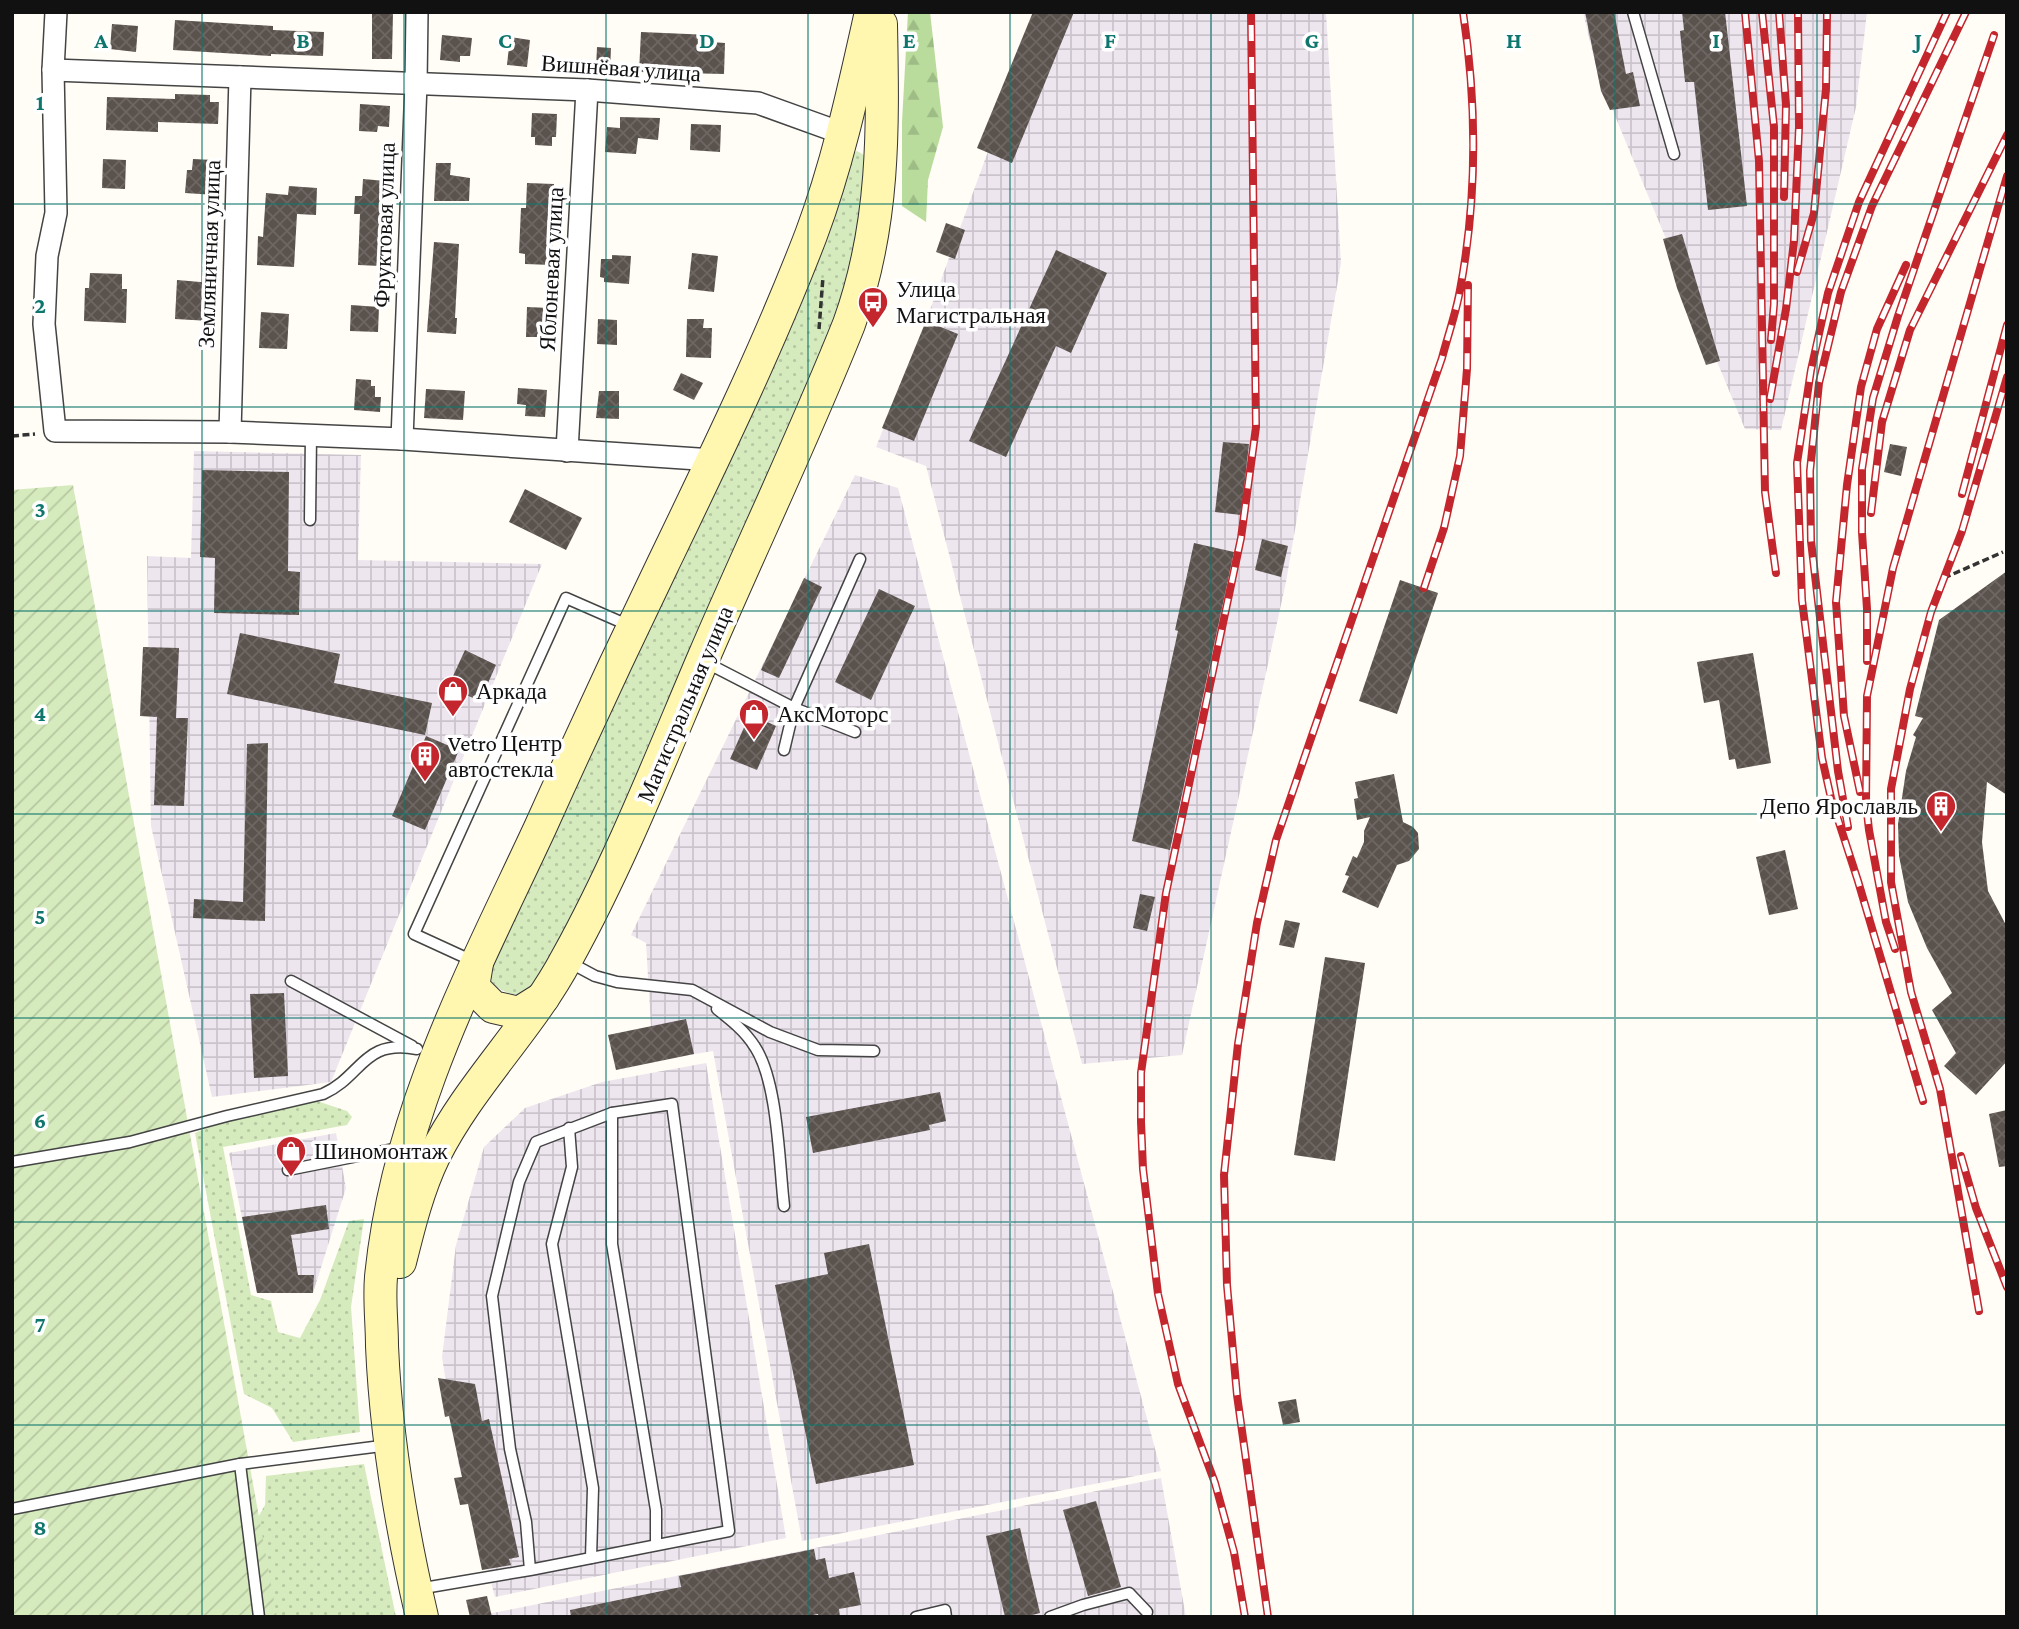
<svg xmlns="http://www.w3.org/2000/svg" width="2019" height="1629" viewBox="0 0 2019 1629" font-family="'Crimson Pro',serif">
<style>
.industrial{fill:url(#industrial-grid)}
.grass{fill:url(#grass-dots)}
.forest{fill:url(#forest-firs)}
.garden{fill:url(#garden-furrows)}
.building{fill:url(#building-cross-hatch)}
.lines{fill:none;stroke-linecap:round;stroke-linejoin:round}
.service-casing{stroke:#444;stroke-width:13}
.minor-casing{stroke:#444;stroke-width:24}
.secondary-casing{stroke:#333;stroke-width:34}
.path{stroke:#333;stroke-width:3.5;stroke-dasharray:7 3.5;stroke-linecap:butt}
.service{stroke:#fff;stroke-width:10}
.minor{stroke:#fff;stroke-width:21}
.secondary{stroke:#fff6b0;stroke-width:32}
.rail-casing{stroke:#c4262e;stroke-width:8}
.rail{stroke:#fff;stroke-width:5;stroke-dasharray:16;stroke-linecap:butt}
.grid{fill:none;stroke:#0f766e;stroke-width:2;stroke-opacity:0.55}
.labels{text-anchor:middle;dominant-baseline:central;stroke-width:7;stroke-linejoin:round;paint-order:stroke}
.street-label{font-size:23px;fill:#111;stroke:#fff}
.poi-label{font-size:23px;fill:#111;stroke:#fff;text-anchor:start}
.grid-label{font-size:23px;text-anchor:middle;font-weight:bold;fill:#0f766e;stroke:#fff;stroke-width:7;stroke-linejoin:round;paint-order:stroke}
</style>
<defs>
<pattern id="industrial-grid" width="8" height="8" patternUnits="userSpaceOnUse" patternTransform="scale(1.75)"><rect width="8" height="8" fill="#eee6ef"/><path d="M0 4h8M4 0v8" fill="none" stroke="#cbc4cc"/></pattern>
<pattern id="grass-dots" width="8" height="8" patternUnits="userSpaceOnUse" patternTransform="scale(1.75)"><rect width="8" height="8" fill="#d5ebbd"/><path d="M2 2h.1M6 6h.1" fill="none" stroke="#b6c8a1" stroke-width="1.8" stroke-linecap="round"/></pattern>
<pattern id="forest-firs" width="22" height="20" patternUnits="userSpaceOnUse" patternTransform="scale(1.75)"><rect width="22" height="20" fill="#b9dc9c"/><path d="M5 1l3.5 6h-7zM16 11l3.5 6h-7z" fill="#9ebc85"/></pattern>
<pattern id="garden-furrows" width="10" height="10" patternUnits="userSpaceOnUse" patternTransform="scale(1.75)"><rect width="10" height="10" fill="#d5ebbd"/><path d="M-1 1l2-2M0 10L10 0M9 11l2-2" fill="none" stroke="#b6c8a1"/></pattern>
<pattern id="building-cross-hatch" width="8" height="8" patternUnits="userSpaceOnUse" patternTransform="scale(1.75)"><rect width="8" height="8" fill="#5a524d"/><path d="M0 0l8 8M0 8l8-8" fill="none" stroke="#6d6662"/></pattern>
</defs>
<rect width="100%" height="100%" fill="#fffdf5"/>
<g class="industrial">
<polygon points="1039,12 1326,12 1341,263 1286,582 1182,1055 1082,1064 926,466 876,447 926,321"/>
<polygon points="1583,12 1867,12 1856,107 1781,430 1745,429 1598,75"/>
<polygon points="194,451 361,455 358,560 542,564 331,1082 212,1097 151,826 147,556 191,558"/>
<polygon points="855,475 898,488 1161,1471 802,1541 713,1051 653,1061 646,943 631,935"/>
<polygon points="706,1063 786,1538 495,1597 459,1466 442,1357 456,1245 484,1147 525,1108 602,1082"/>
<polygon points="336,1133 346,1188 313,1293 257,1293 229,1153"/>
<polygon points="1161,1478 1186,1617 485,1617 486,1614 498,1612"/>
</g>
<g class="grass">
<path d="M857 151 864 155 866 193 842 305 609 853 536 983 521 995C508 995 494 988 488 976L853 153Z"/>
<polygon points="317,1101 347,1111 352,1117 347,1125 223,1147 251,1295 271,1301 278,1332 300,1338 320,1300 349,1221 364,1219 351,1307 360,1432 293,1442 272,1408 244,1394 195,1133 223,1121"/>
<polygon points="364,1464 396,1617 267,1617 256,1521 265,1505 266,1476"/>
</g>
<polygon class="forest" points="908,12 930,12 943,127 928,180 926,222 902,206 902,122"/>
<polygon class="garden" points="73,485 277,1617 12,1617 12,490"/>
<g class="building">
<polygon points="372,12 393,12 392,59 372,59"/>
<polygon points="1033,12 1074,12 1012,163 977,148"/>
<polygon points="1585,12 1614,12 1626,74 1633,72 1640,106 1610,110 1601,91"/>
<polygon points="1682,12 1725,12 1747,206 1708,210 1694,82 1685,82 1680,31 1684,30"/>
<polygon points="175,20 273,26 273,30 324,32 323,56 271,54 271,56 173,50"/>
<polygon points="112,24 138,26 136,52 110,49"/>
<polygon points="641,32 711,35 711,42 725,43 724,74 639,72"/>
<polygon points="442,35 472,38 470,56 460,56 460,62 440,60"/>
<polygon points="510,37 530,40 527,67 507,65"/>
<polygon points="597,47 611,48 610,70 596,69"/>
<polygon points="175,94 210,95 210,102 219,102 218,124 158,122 158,132 106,130 107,97 175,99"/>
<polygon points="360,104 390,106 389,127 378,126 377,132 359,131"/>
<polygon points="532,113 557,114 556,137 552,137 552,146 535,145 535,137 531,137"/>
<polygon points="620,117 660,118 658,140 638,138 636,154 605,152 607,127 620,128"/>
<polygon points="691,124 721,125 720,152 690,150"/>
<polygon points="103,159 126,160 125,189 102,188"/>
<polygon points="193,159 214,160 214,172 217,172 215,195 185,193 187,170 192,170"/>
<polygon points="436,163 451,163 450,175 470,178 469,201 434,201"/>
<polygon points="363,179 386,181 381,266 358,265 360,214 354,214 355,196 362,196"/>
<polygon points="527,183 554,184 552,265 525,264 525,254 519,253 521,208 526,208"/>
<polygon points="289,186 317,188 316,215 297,214 294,267 257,265 258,236 263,237 266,193 288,195"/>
<polygon points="946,223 965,230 955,259 936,252"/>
<polygon points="1682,234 1720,361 1706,365 1677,288 1663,239"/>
<polygon points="434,242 459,244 455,318 457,318 456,334 427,332"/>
<polygon points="1056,250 1107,273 1071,353 1056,346 1006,457 969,441"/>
<polygon points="692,253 718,256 714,292 688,289"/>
<polygon points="612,255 631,256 629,284 604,282 604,278 600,277 601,259 612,259"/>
<polygon points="90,273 122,274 122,289 127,289 126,323 84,321 85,288 89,288"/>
<polygon points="177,280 212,283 210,321 175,319"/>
<polygon points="351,305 379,307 378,332 350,331"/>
<polygon points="527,307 549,308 548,337 526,337"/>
<polygon points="261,312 289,314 287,349 259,348"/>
<polygon points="598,319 617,320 617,345 597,344"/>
<polygon points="687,319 704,319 703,328 712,328 711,358 686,357"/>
<polygon points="926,321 958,334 914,441 882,428"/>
<polygon points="681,373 703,383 694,400 673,390"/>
<polygon points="356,379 371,380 371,386 375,386 375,397 381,397 380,412 354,410"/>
<polygon points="518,388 547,390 545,417 525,416 526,405 517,404"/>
<polygon points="426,389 465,391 463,420 424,418"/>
<polygon points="599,391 619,391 619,419 596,418"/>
<polygon points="1223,442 1249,444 1241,515 1215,512"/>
<polygon points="1890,444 1907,447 1901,476 1884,472"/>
<polygon points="202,470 289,472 288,571 300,572 299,615 214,613 215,558 200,557"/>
<polygon points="525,489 582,518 566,550 509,522"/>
<polygon points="1262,539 1288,546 1281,577 1255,570"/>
<polygon points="1194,543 1234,552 1170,850 1132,841 1178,631 1175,630"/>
<polygon points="2007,571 2007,795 1987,782 1982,842 1988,891 2007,927 2007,1061 1976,1095 1944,1066 1956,1053 1932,1010 1952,993 1927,948 1908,902 1899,856 1898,824 1906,771 1916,737 1913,735 1923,718 1915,716 1939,620"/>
<polygon points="804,578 822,587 779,678 761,670"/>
<polygon points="1400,580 1438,593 1397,714 1359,701"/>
<polygon points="879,589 915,606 871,700 835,682"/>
<polygon points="240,633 340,654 334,683 432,703 425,735 227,694"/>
<polygon points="143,647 179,648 176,718 188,718 184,806 154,805 157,717 140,716"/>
<polygon points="465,650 496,665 480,701 448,687"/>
<polygon points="1753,653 1771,763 1737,769 1735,759 1729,760 1719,700 1704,703 1697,662"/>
<polygon points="750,714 776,726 757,770 730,759"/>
<polygon points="426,736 459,750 425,830 392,816"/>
<polygon points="268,743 265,921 193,918 194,899 243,902 247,744"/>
<polygon points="1394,774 1403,822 1413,827 1418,833 1419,849 1409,861 1397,865 1378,908 1342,892 1349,876 1345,875 1353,856 1357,858 1364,842 1364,831 1370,817 1357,820 1354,799 1358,798 1355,782"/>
<polygon points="1785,850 1798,909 1769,915 1756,857"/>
<polygon points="1140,894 1155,897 1147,931 1133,928"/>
<polygon points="1285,920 1300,923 1294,948 1279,945"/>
<polygon points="1325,957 1365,963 1335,1161 1294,1155"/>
<polygon points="284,993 288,1076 254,1078 250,994"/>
<polygon points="686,1019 694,1054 616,1070 608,1035"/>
<polygon points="940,1092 946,1121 929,1125 930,1130 813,1153 806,1117"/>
<polygon points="2007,1110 2007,1166 1999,1167 1989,1114"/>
<polygon points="326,1205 329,1229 291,1235 298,1275 314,1275 313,1293 257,1293 242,1217"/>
<polygon points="869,1244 914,1465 816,1484 775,1285 828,1274 824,1253"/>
<polygon points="438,1378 475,1384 482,1421 489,1419 519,1557 509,1559 511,1565 482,1570 468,1504 460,1505 454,1478 462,1477 449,1416 445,1417"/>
<polygon points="1296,1399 1300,1422 1283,1425 1278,1402"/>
<polygon points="1096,1501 1121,1587 1088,1596 1063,1510"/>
<polygon points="1020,1528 1040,1613 1024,1617 1005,1617 986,1536"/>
<polygon points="814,1549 816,1560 825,1558 829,1578 854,1572 861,1605 839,1609 840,1617 819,1617 818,1614 802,1617 571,1617 570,1610 681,1587 679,1576"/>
<polygon points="487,1596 492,1617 470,1617 466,1600"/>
</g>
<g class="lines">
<g class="service-casing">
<g id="service">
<polyline points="1633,12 1674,154"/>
<polyline points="310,520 311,435"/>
<polyline points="705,662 794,708 860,559"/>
<polyline points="784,750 794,708 855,732"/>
<polyline points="567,961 595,976 617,982 692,990 770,1032 818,1050 874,1051"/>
<polyline points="475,962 414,934 566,598 630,626"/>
<polyline points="291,981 412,1046"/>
<path d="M717 1009C731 1020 745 1031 755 1047 778 1082 779 1163 784 1206"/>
<polyline points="612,1113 612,1244 656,1510 656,1545"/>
<polyline points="569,1128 572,1167 552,1244 593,1488 591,1558"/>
<path d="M12 1162 130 1142 227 1116 323 1094C363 1076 362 1039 417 1049"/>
<polyline points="288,1170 393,1149 401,1149"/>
<polyline points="240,1464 259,1617"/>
<polyline points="12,1509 240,1464 389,1445"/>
<polyline points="418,1589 530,1570 729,1531 672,1104 612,1113 536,1142 519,1182 492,1296 510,1449 526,1522 530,1570"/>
<polyline points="916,1617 945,1610 946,1617"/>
<polyline points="1050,1617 1083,1605 1129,1593 1147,1612"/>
</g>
</g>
<g class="minor-casing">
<g id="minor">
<polyline points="56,12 53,70 56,213 47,256 44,324 55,431 230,432 402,439 713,460"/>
<polyline points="53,70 587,90 758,103 844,134"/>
<polyline points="230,432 240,77"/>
<polyline points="402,439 416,84 417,12"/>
<polyline points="567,451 587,90"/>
</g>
</g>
<g class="secondary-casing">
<g id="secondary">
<polyline points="477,963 473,987 493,1007 519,1013 543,998"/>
<path d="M400 1262C409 1226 418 1189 434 1156 470 1084 530 1028 567 958 620 862 660 760 703 659 751 547 804 437 849 324 885 224 883 128 881 24"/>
<path d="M422 1617C401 1527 386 1438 382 1346 382 1323 379 1300 381 1277 397 1113 472 974 540 828 580 739 621 651 663 564 715 456 768 347 811 235 838 163 854 88 871 12"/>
</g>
</g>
<g class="path">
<polyline points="819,329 823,277"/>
<polyline points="12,436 35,434"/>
<polyline points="1944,578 2003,552"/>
</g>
<use href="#service" class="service"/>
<use href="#minor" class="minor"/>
<use href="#secondary" class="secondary"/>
<g class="rail-casing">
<g id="rail">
<polyline points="1745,12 1759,161 1765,492 1776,573"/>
<polyline points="1762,12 1774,127 1774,304 1771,340"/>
<polyline points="1779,12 1786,105 1784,197"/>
<polyline points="1797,272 1814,213 1826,89 1827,12"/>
<polyline points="1770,399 1786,309 1794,241 1799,127 1798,12"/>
<polyline points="1962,494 2007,325"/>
<polyline points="1871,513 1882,422 1910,330 2007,135"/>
<polyline points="1424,588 1444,528 1460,456 1467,369 1468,285"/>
<polyline points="1867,661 1867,609 1862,532 1862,469 1873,398 1898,316 1994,35"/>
<polyline points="1860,792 1844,716 1836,602 1847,485 1861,387 1877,329 1906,265"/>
<polyline points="1848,827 1838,771 1811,541 1810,471 1819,383 1841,292 1872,206 1966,12"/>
<polyline points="1895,949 1886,922 1869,830 1866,803 1867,696 1893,568 2007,176"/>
<polyline points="1923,1101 1858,881 1831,798 1822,758 1802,600 1797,463 1811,370 1828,293 1859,202 1947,12"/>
<polyline points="1961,1156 1976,1208 2007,1287"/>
<polyline points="1979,1311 1940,1089 1911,992 1891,882 1891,789 1910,689 1931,612 1962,531 2007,377"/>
<polyline points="1245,1617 1234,1552 1215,1483 1178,1384 1158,1294 1143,1169 1141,1122 1141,1073 1166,893 1241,538 1256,427 1251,12"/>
<path d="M1268 1617 1237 1395 1227 1285 1224 1175 1238 1044 1257 923 1276 840 1442 358C1448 335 1456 313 1460 290 1477 199 1477 104 1463 12"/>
</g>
</g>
<use href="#rail" class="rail"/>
</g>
<path class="grid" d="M202 12V1617M404 12V1617M606 12V1617M808 12V1617M1010 12V1617M1211 12V1617M1413 12V1617M1615 12V1617M1817 12V1617M12 204H2007M12 407H2007M12 611H2007M12 814H2007M12 1018H2007M12 1222H2007M12 1425H2007"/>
<defs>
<g id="bus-pin" transform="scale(1.575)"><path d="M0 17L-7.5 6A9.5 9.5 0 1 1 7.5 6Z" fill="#c4262e" stroke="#fff"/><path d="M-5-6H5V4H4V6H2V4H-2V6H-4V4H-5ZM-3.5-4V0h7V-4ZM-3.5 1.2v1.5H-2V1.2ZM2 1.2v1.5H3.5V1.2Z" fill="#fff"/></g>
<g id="shop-pin" transform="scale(1.575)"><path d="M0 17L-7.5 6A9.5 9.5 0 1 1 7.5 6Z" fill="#c4262e" stroke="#fff"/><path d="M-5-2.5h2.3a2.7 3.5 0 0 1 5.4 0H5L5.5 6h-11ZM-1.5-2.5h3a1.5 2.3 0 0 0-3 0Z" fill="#fff"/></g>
<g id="building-pin" transform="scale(1.575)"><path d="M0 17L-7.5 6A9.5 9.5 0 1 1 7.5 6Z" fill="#c4262e" stroke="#fff"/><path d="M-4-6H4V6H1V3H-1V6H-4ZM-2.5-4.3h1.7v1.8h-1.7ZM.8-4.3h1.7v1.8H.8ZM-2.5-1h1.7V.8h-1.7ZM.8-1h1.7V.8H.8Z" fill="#fff"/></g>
</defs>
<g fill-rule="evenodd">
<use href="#bus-pin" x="873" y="302"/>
<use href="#shop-pin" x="453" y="691"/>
<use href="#shop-pin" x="754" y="714"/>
<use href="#building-pin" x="425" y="756"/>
<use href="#building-pin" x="1941" y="806"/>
<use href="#shop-pin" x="291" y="1151"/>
</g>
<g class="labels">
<g class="street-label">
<text transform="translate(621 68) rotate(4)">Вишнёвая улица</text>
<text transform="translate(384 225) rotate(-88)">Фруктовая улица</text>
<text transform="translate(209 254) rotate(-88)">Земляничная улица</text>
<text transform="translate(551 269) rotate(-87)">Яблоневая улица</text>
<text transform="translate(685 704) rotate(-67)">Магистральная улица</text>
</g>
<g class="poi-label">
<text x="896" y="289">Улица<tspan x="896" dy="26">Магистральная</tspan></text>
<text x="476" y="691">Аркада</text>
<text x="777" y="714">АксМоторс</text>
<text x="448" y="743">Vetro Центр<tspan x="448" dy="26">автостекла</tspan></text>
<text x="1918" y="806" text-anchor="end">Депо Ярославль</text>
<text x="314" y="1151">Шиномонтаж</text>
</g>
</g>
<g class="grid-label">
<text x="101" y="48">A</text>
<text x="303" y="48">B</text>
<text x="505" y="48">C</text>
<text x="707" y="48">D</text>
<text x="909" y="48">E</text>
<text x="1110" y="48">F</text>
<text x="1312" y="48">G</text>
<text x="1514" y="48">H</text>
<text x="1716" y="48">I</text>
<text x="1918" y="48">J</text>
<text x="40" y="110">1</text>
<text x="40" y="313">2</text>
<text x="40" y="517">3</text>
<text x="40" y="721">4</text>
<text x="40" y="924">5</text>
<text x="40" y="1128">6</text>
<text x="40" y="1332">7</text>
<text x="40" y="1535">8</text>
</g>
<rect width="2019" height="1629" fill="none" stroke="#111111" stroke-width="28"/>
</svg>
